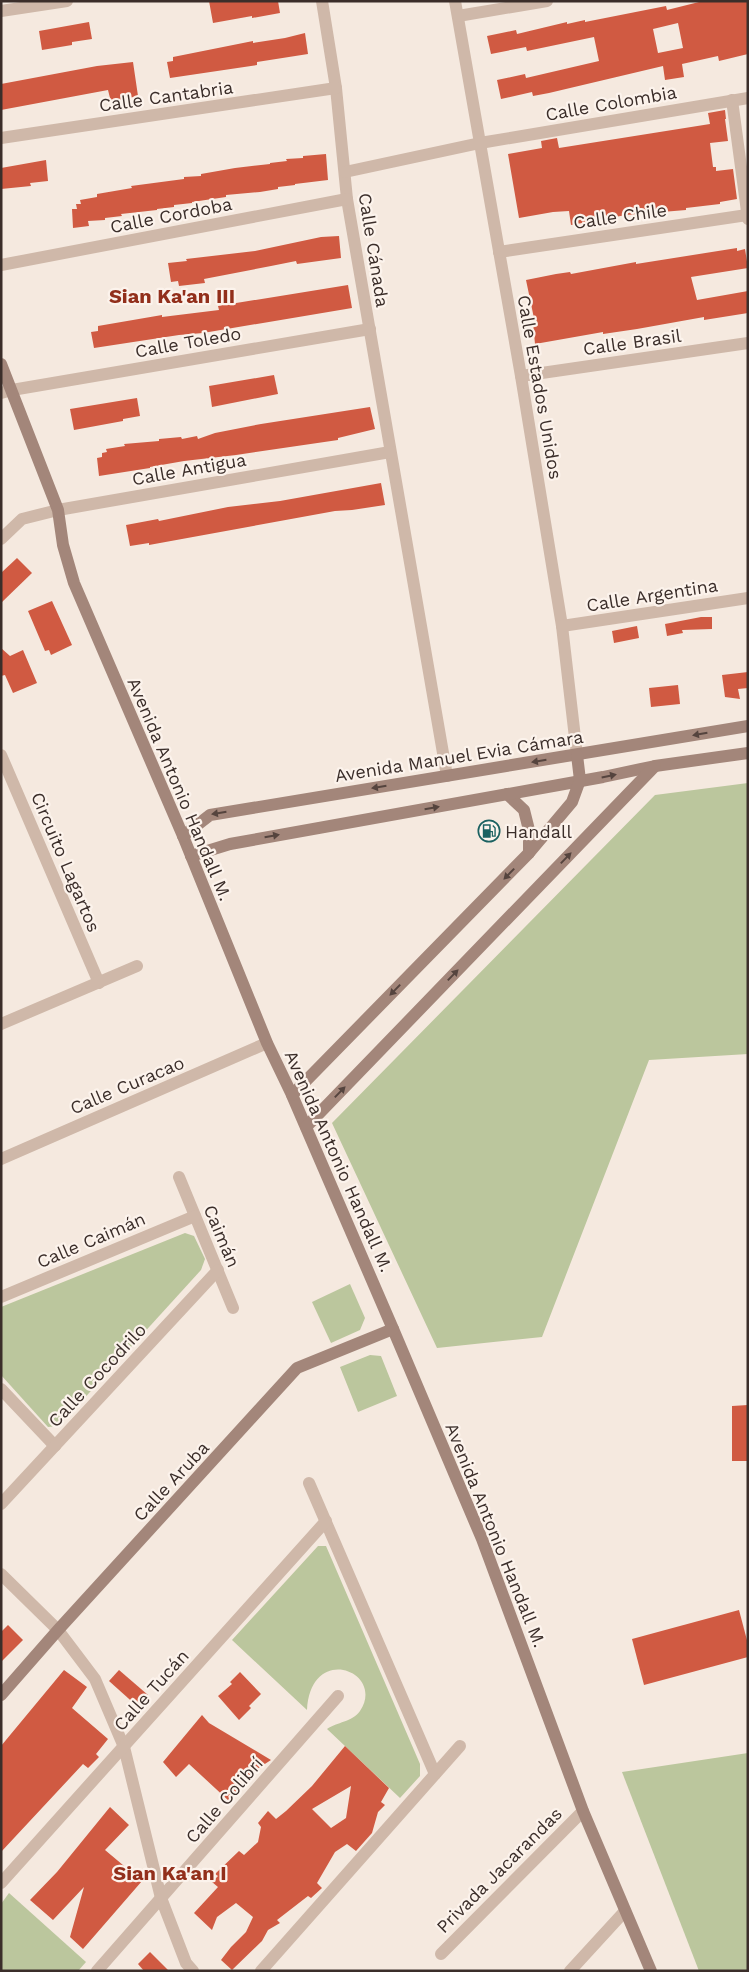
<svg xmlns="http://www.w3.org/2000/svg" width="749" height="1972" viewBox="0 0 749 1972" font-family="'Work Sans',sans-serif">
<style>
.green{fill:#bbc69d}
.building{fill:#d05a42;fill-rule:evenodd}
.lines{fill:none;stroke-linecap:round;stroke-linejoin:round}
.street{stroke:#cfb8a9;stroke-width:12}
.secondary{stroke:#a3867a;stroke-width:12}
.oneway{fill:#55443e}
.labels{text-anchor:middle;dominant-baseline:central;stroke-width:4.5;stroke-linejoin:round;paint-order:stroke}
.street-label{font-size:18px;fill:#3b2e2a;stroke:#fcf3ec}
.poi-label{font-size:18px;fill:#3b2e2a;stroke:#fcf3ec;text-anchor:start}
.quarter-label{font-size:20px;font-weight:bold;fill:#922f1b;stroke:#fcf3ec}
</style>
<rect width="100%" height="100%" fill="#f5e9df"/>
<g class="green">
<polygon points="748,783 748,1054 649,1060 542,1337 437,1348 332,1123 655,795"/>
<polygon points="185,1233 194,1236 205,1259 201,1270 59,1426 48,1427 1,1375 1,1307"/>
<polygon points="350,1284 365,1318 360,1330 331,1343 312,1302"/>
<polygon points="370,1355 381,1356 397,1396 358,1412 340,1367"/>
<path d="M318 1546H326L420 1764V1776L400 1798 327 1729C337 1722 352 1722 360 1711 386 1672 311 1642 307 1710L232 1640Z"/>
<polygon points="748,1753 748,1971 699,1971 622,1772"/>
<polygon points="9,1893 86,1962 78,1971 1,1971 1,1904"/>
</g>
<g class="building">
<polygon points="209,1 278,1 280,13 252,18 252,16 213,23"/>
<path d="M703 1H748V54L719 61 718 56 682 64 684 77 665 80 663 66 549 93 533 96 532 92 501 99 497 80 525 74 526 78 599 61 594 37 527 51 526 47 491 54 487 36 516 30 517 34 567 22V24L585 20V22L666 6 667 10ZM678 23 683 48 658 53 653 29Z"/>
<polygon points="89,22 92,39 72,42 72,45 42,50 39,31"/>
<polygon points="305,33 308,54 257,62 257,65 170,78 167,62 173,61 173,57 253,41 253,43 285,38"/>
<polygon points="133,62 138,96 111,102 108,90 1,110 1,84 97,66"/>
<polygon points="725,110 726,119 725,119 728,141 710,143 713,167 716,167 716,171 733,169 737,199 720,202 720,204 686,208 686,210 626,215 571,225 569,211 553,212 519,218 508,154 542,148 541,141 557,138 559,148 710,124 708,113"/>
<polygon points="326,154 328,180 295,184 295,185 278,187 278,189 260,192 226,195 226,197 192,202 192,203 174,205 174,207 157,209 157,210 121,214 122,216 105,218 105,220 88,221 89,226 73,228 72,209 77,209 76,204 81,204 80,200 97,197 97,194 132,188 131,186 184,179 184,177 201,176 201,174 235,168 270,164 270,163 287,161 286,159 303,158 303,156"/>
<polygon points="46,160 48,181 30,183 31,186 1,189 1,168"/>
<polygon points="339,236 341,258 297,264 296,261 271,266 204,279 205,283 179,286 178,281 171,282 168,263 187,261 186,259 255,251 321,237"/>
<polygon points="737,248 737,251 745,249 748,268 691,277 697,300 748,291 748,313 704,320 704,317 637,329 603,334 603,332 535,344 533,323 535,323 526,280 556,274 570,272 571,274 636,262 636,264"/>
<polygon points="348,285 352,308 203,333 179,335 94,348 91,332 98,331 98,326 162,315 162,317 219,310 218,306"/>
<polygon points="274,375 278,394 212,407 209,386"/>
<polygon points="137,398 140,416 123,419 123,421 74,430 70,409"/>
<polygon points="370,407 375,429 338,438 338,440 236,455 184,461 150,467 150,468 99,476 97,458 102,457 102,453 107,452 106,449 125,446 124,444 159,441 159,439 181,437 182,439 197,436 198,439 215,433 261,424"/>
<polygon points="381,483 385,505 352,510 335,511 149,545 149,543 130,546 126,525 158,519 159,521 228,507 280,501"/>
<polygon points="17,558 32,573 1,603 1,573"/>
<polygon points="52,601 72,645 51,655 49,650 45,651 28,611"/>
<polygon points="701,617 712,617 712,629 682,630 683,633 667,636 665,624"/>
<polygon points="637,626 639,638 614,643 612,631"/>
<polygon points="1,648 10,656 23,650 37,683 13,693 5,675 1,676"/>
<polygon points="748,672 748,688 738,689 740,699 725,697 722,675"/>
<polygon points="678,685 680,704 651,707 649,688"/>
<polygon points="748,1405 748,1461 732,1461 732,1406"/>
<polygon points="739,1610 748,1644 748,1657 644,1685 632,1639"/>
<polygon points="8,1625 23,1640 1,1662 1,1632"/>
<polygon points="64,1670 87,1687 72,1708 108,1739 96,1754 99,1757 88,1768 83,1764 1,1852 1,1746"/>
<polygon points="119,1670 148,1695 138,1707 109,1681"/>
<polygon points="240,1672 261,1694 249,1706 251,1708 239,1720 218,1696 232,1684 230,1682"/>
<polygon points="202,1715 209,1723 271,1760 251,1773 229,1801 189,1764 176,1777 163,1762"/>
<path d="M345 1746 389 1788 381 1802 385 1805 378 1812 372 1833 356 1851 347 1844 335 1852 317 1883 322 1888 311 1898 308 1896 277 1920 280 1923 268 1930 262 1941 232 1970 221 1960 231 1947 246 1932 253 1917 236 1903 217 1917 212 1930 194 1913 218 1887 212 1882 218 1876 215 1874 239 1851 244 1855 258 1842 261 1827 258 1823 268 1811 276 1819 286 1811 312 1786ZM351 1786 346 1818 331 1828 312 1809Z"/>
<polygon points="110,1807 129,1825 105,1850 142,1881 83,1949 70,1937 84,1887 53,1920 30,1900 57,1872"/>
<polygon points="150,1952 169,1971 144,1971 138,1964"/>
</g>
<g class="lines">
<g class="street">
<polyline points="322,1 336,88 347,199 447,776"/>
<polyline points="455,1 521,376 562,626 577,755"/>
<polyline points="1,11 67,1"/>
<polyline points="458,16 547,1"/>
<polyline points="732,100 748,219"/>
<polyline points="1,138 336,88"/>
<polyline points="345,172 480,143 748,98"/>
<polyline points="499,252 747,215"/>
<polyline points="1,265 347,199"/>
<polyline points="521,376 748,343"/>
<polyline points="1,393 12,390 370,329"/>
<polyline points="1,539 22,519 58,510 390,452"/>
<polyline points="562,626 748,598"/>
<polyline points="1,755 99,983"/>
<polyline points="1,1024 137,966"/>
<polyline points="1,1159 267,1043"/>
<polyline points="179,1177 233,1308"/>
<polyline points="1,1297 195,1216"/>
<polyline points="1,1389 55,1446"/>
<polyline points="309,1483 435,1774"/>
<polyline points="1,1504 218,1270"/>
<polyline points="1,1574 58,1630 95,1679 124,1747 161,1898 186,1963 193,1971"/>
<polyline points="1,1883 326,1521"/>
<polyline points="441,1954 583,1811"/>
<polyline points="97,1971 338,1696"/>
<polyline points="261,1971 460,1746"/>
<polyline points="570,1971 625,1911"/>
</g>
<g class="secondary">
<polyline points="1,364 58,510 63,545 74,583 183,836 267,1043 292,1095 393,1329 482,1539 583,1811 651,1971"/>
<polyline points="507,794 524,810 529,830 529,853"/>
<polyline points="183,836 210,815 748,726"/>
<polyline points="191,856 230,844 603,777 655,766 748,753"/>
<polyline points="292,1095 529,853 572,802 580,780 577,755"/>
<polyline points="306,1127 655,766"/>
<polyline points="1,1695 58,1630 297,1368 393,1329"/>
</g>
</g>
<defs><path id="oneway-solid" d="M-6-.8H1V-3.2L6.5 0L1 3.2V.8H-6Z" transform="scale(1.25)"/></defs>
<g class="oneway">
<use href="#oneway-solid" transform="translate(700 734) rotate(170)"/>
<use href="#oneway-solid" transform="translate(539 761) rotate(171)"/>
<use href="#oneway-solid" transform="translate(609 776) rotate(-12)"/>
<use href="#oneway-solid" transform="translate(379 787) rotate(171)"/>
<use href="#oneway-solid" transform="translate(432 808) rotate(-10)"/>
<use href="#oneway-solid" transform="translate(219 813) rotate(171)"/>
<use href="#oneway-solid" transform="translate(272 836) rotate(-10)"/>
<use href="#oneway-solid" transform="translate(566 858) rotate(-46)"/>
<use href="#oneway-solid" transform="translate(509 874) rotate(134)"/>
<use href="#oneway-solid" transform="translate(453 975) rotate(-46)"/>
<use href="#oneway-solid" transform="translate(395 990) rotate(134)"/>
<use href="#oneway-solid" transform="translate(340 1092) rotate(-46)"/>
</g>
<defs>
<g id="fuel-ring" transform="scale(1.125)"><circle r="9.5" fill="#fcf3ec" stroke="#1b6161" stroke-width="1.5"/><path d="M-5.5-6h7V0h2V4h1.3V-2.5L3-4.5l.8-.8L6-3V5H2.5V1h-1V6h-7ZM-4.2-4.7v3.2H.2V-4.7Z" fill="#1b6161"/></g>
</defs>
<g fill-rule="evenodd">
<use href="#fuel-ring" x="489" y="831"/>
</g>
<g class="labels">
<g class="street-label">
<text transform="translate(166 96) rotate(-8)">Calle Cantabria</text>
<text transform="translate(611 103) rotate(-10)">Calle Colombia</text>
<text transform="translate(171 215) rotate(-11)">Calle Cordoba</text>
<text transform="translate(620 216) rotate(-8)">Calle Chile</text>
<text transform="translate(374 250) rotate(81)">Calle Cánada</text>
<text transform="translate(188 342) rotate(-10)">Calle Toledo</text>
<text transform="translate(632 342) rotate(-8)">Calle Brasil</text>
<text transform="translate(540 387) rotate(80)">Calle Estados Unidos</text>
<text transform="translate(189 469) rotate(-10)">Calle Antigua</text>
<text transform="translate(652 595) rotate(-9)">Calle Argentina</text>
<text transform="translate(459 756) rotate(-9)">Avenida Manuel Evia Cámara</text>
<text transform="translate(180 789) rotate(67)">Avenida Antonio Handall M.</text>
<text transform="translate(66 862) rotate(67)">Circuito Lagartos</text>
<text transform="translate(127 1085) rotate(-23)">Calle Curacao</text>
<text transform="translate(339 1161) rotate(66)">Avenida Antonio Handall M.</text>
<text transform="translate(222 1236) rotate(67)">Caimán</text>
<text transform="translate(91 1240) rotate(-23)">Calle Caimán</text>
<text transform="translate(97 1375) rotate(-47)">Calle Cocodrilo</text>
<text transform="translate(171 1481) rotate(-47)">Calle Aruba</text>
<text transform="translate(496 1535) rotate(68)">Avenida Antonio Handall M.</text>
<text transform="translate(151 1690) rotate(-48)">Calle Tucán</text>
<text transform="translate(224 1800) rotate(-49)">Calle Colibrí</text>
<text transform="translate(499 1870) rotate(-45)">Privada Jacarandas</text>
</g>
<g class="poi-label">
<text x="505" y="831">Handall</text>
</g>
<g class="quarter-label">
<text x="172" y="296">Sian Ka'an III</text>
<text x="170" y="1873">Sian Ka'an I</text>
</g>
</g>
<rect width="749" height="1972" fill="none" stroke="#3b2e2a" stroke-width="5"/>
</svg>
